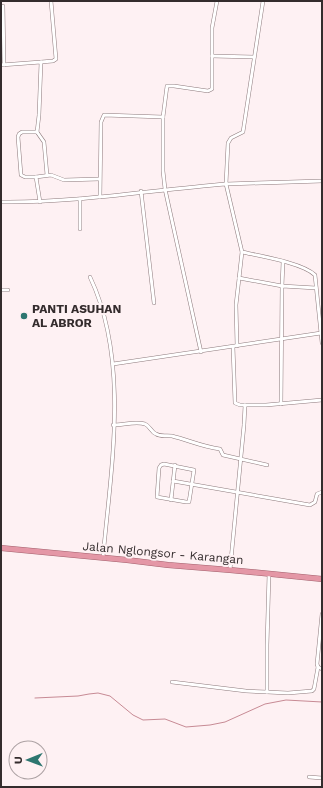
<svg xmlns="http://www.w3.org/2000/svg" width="323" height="788" viewBox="0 0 323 788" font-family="'Work Sans',sans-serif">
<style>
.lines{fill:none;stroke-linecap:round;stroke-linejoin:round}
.stream{stroke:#c78a94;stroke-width:1}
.minor-casing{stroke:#8d7a7c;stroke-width:4}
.trunk-casing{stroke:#a2616d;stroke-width:6}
.minor{stroke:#fff;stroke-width:3}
.trunk{stroke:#e497a6;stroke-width:5}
.poi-dot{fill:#2d7670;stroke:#fef1f3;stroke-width:1.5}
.labels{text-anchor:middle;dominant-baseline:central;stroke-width:4;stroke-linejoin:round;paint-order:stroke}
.poi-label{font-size:12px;font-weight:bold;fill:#342c2d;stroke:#fef1f3;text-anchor:start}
.street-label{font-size:12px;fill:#342c2d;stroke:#fef1f3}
</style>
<rect width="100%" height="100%" fill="#fef1f3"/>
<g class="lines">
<polyline class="stream" points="35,698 78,696 89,694 98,693 110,696 133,715 143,720 165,719 186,727 210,725 225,722 265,704 286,700 322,702"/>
<g class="minor-casing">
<g id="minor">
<polyline points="263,1 243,132 231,138 228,143 226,184 322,181"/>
<polyline points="3,6 4,65"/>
<polyline points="212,56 254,57"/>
<polyline points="41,62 53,61 56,59 51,1"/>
<polyline points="1,65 41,62 39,115 37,132 22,132 19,134 18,137 21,175 25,177 36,177 40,202"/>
<polyline points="163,117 163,171 165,189 201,352"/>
<polyline points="37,132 44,142 47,175"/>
<polyline points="36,177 51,175 64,180 99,179"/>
<polyline points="141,191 154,303"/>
<polyline points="100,197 101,122 104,115 163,117 167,86 174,86 208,91 212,89 212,28 217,1"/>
<polyline points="80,199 80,229"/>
<path d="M1 202C77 203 151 190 226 184L242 252C260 256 303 263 315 275L322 343"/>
<path d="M90 277C130 361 111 468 103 557"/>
<polyline points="239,278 282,286 283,262"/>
<polyline points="1,290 8,290"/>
<polyline points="237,346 236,305 242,252"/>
<polyline points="233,347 235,403 240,405 245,405"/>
<polyline points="113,364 321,333"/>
<polyline points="281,404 282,286 316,288"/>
<path d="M113 425C123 425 136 421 145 424 150 426 151 432 156 434 161 437 166 435 172 436 188 440 203 447 220 449L223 455 267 465"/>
<polygon points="164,464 194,470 189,502 186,502 157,497 159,468 161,465"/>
<polyline points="173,481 310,505 315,502 317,494 322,492"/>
<polyline points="171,500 175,465"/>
<polyline points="230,570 244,425 245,405 266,405 322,400"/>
<polyline points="322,614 317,664 318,667 322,669"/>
<polyline points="172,682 246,691 267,692 267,645 269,574"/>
<polyline points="267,692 288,693 312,691 314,689 318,667"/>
<polyline points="309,777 322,778"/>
</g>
</g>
<g class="trunk-casing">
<polyline id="trunk" points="1,548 127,560 168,565 230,570 322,579"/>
</g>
<use href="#minor" class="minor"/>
<use href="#trunk" class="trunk"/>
</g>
<circle class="poi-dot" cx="24" cy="316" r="4"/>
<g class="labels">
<g class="poi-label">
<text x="32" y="309">PANTI ASUHAN<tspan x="32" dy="14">AL ABROR</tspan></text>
</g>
<g class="street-label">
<text transform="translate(163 553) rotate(5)">Jalan Nglongsor - Karangan</text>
</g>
</g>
<rect width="323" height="788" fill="none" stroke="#342c2d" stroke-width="4"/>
<g transform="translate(28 760) rotate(269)"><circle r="19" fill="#fef1f3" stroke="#ada2a4"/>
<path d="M0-3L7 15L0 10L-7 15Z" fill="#2d7670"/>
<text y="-6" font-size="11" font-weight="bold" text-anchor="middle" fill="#342c2d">U</text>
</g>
</svg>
